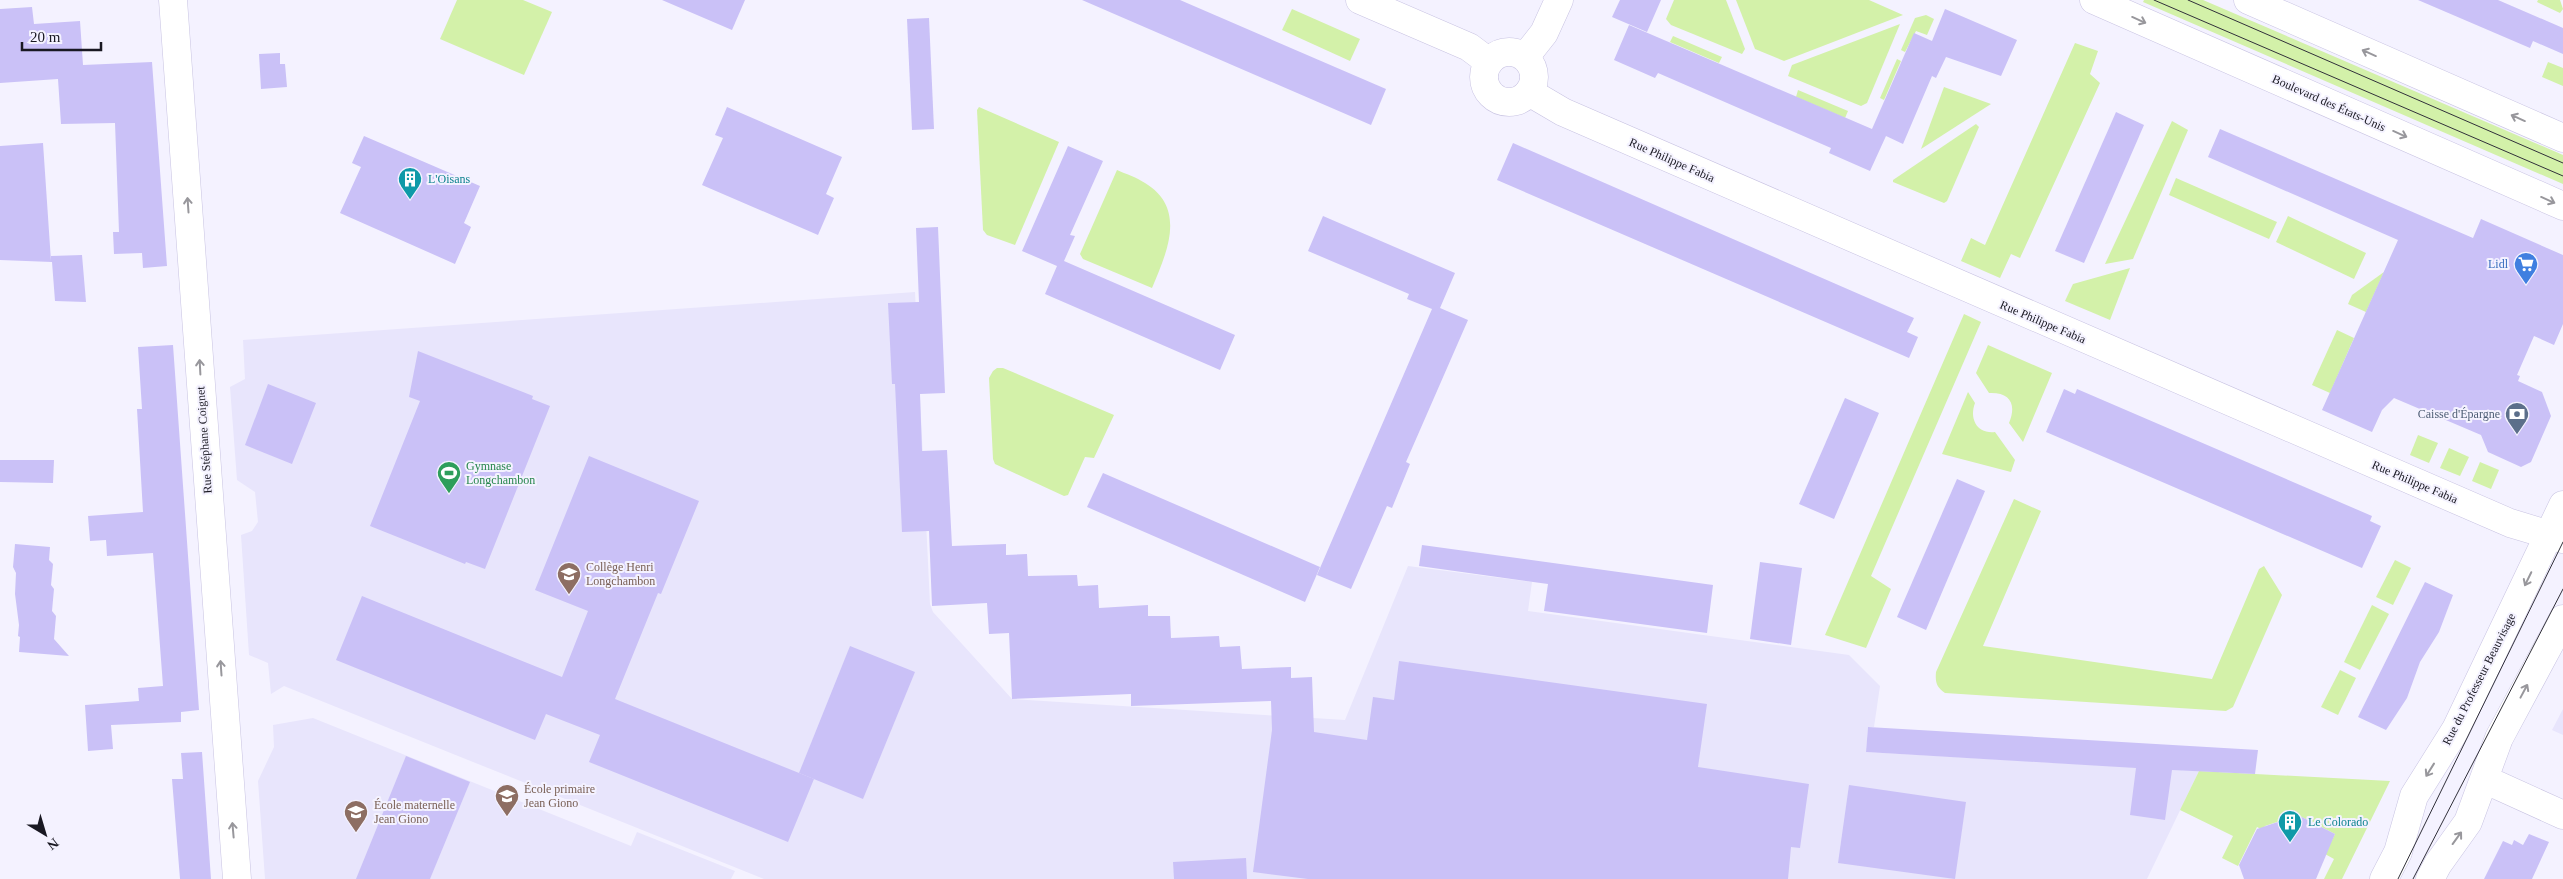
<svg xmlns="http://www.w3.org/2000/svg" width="2563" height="879" viewBox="0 0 2563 879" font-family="Georgia,serif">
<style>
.built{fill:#e8e5fc}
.green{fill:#d3f1a9}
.building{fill:#cac1f7}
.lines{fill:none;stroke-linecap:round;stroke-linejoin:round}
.street-casing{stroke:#c8c3e2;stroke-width:29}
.secondary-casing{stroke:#c8c3e2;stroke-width:29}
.street{stroke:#fff;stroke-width:28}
.secondary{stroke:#fff;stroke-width:28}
.tram{stroke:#31303a;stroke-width:1}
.oneway{stroke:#98979c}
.labels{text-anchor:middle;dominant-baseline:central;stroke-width:4;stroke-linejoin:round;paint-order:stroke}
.street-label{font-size:12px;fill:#191822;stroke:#f4f2ff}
.culture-label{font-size:12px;fill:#0d838f;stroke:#f4f2ff;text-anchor:start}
.shop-label{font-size:12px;fill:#366cbe;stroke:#f4f2ff;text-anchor:end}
.service-label{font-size:12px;fill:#4e5e75;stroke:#f4f2ff;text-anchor:end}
.leisure-label{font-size:12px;fill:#27864d;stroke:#f4f2ff;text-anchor:start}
.education-label{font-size:12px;fill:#785e54;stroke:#f4f2ff;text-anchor:start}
</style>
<rect width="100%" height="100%" fill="#f4f2ff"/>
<g class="built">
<polygon points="915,292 930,604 933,612 1012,699 1345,720 1408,566 1532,582 1528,611 1849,655 1880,686 1874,727 1868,727 1866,752 2199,771 2147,879 764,879 284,686 271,694 268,663 249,655 241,535 252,531 258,522 255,492 237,480 230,387 245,379 243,340"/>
<polygon points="2563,709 2563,735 2552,730"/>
<polygon points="313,718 631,846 637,832 735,871 731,879 265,879 258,781 274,747 273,725"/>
</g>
<g class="green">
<polygon points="457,0 523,0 552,12 524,75 440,39"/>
<polygon points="1674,0 1726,0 1745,49 1742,54 1671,25 1666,19"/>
<polygon points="1736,0 1869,0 1903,15 1784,61 1755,49"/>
<polygon points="2144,0 2203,0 2563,155 2563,184 2143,2"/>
<polygon points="2538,0 2560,0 2563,9 2560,13 2537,2"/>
<polygon points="1292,9 1360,39 1350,61 1282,30"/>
<polygon points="1926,15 1934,19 1927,35 1916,31 1905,52 1901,50 1915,18"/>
<polygon points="1900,24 1867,103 1861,106 1788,76 1792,65"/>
<polygon points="1673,36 1722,57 1719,63 1670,42"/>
<polygon points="2075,43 2098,51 2090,74 2100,83 2020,258 2011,254 2000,278 1961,261 1971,238 1985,245"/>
<polygon points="1897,59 1901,61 1884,100 1880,98"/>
<polygon points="2548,62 2563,68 2563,86 2542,77"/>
<polygon points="1944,87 1991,104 1921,149"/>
<polygon points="1798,90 1848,111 1845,118 1796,97"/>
<polygon points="979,107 1059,142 1015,245 987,235 983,230 977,110"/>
<polygon points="2172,121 2188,130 2133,259 2105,264"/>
<polygon points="1976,124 1979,127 1947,201 1944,203 1893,182 1893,180"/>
<path d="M1117 170C1126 174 1136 177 1145 183 1188 209 1166 254 1152 288L1083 259 1080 254Z"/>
<polygon points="2176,178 2277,222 2269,239 2169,195"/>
<polygon points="2288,216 2366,253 2354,279 2276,242"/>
<polygon points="2130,268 2110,320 2065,301 2073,284"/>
<polygon points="2384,272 2366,312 2348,304 2352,295"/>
<polygon points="1964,314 1981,322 1871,576 1891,589 1866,648 1825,635"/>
<polygon points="2337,330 2354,338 2330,393 2312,385"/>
<path d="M1988 345 2052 373 2023 442 2009 423C2017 404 2010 392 1989 393L1976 373Z"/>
<polygon points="997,368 1003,368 1114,415 1094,458 1085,457 1068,495 1064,496 995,464 993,459 989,378 993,371"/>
<path d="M1968 392 1975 403C1969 419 1977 434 1995 432L2015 460 2011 472 1942 454Z"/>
<polygon points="2418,435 2438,443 2429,463 2410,455"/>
<polygon points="2449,448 2469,457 2460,476 2440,468"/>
<polygon points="2480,462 2499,470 2491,489 2472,481"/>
<path d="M2014 499 2041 511 1983 646 2212 679 2259 569 2264 566 2282 595 2233 707 2226 711 1945 693C1937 687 1935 683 1936 672Z"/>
<polygon points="2395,560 2411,568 2393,605 2376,597"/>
<polygon points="2372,605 2389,614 2360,670 2344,662"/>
<polygon points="2340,670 2356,678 2338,715 2321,707"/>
<polygon points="2199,771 2390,781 2342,879 2324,879 2334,859 2325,854 2335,834 2296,814 2293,820 2289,818 2265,826 2263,830 2257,827 2238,866 2222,858 2233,836 2180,810"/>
</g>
<g class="building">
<polygon points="662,0 745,0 732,30"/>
<polygon points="1082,0 1180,0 1386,89 1371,125"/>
<polygon points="1620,0 1661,0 1647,32 1612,17"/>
<polygon points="2418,0 2498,0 2563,28 2563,54 2533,41 2530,48"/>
<polygon points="32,7 34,24 80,21 83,65 152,62 167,266 143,268 142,253 114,254 113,232 119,232 115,123 61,124 58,79 0,83 0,9"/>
<polygon points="1945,9 2017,40 2001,76 1946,57 1936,78 1932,76 1903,144 1886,136 1870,171 1829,153 1831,148 1658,73 1655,78 1614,60 1629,25 1872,129 1914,33 1932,41"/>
<polygon points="929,18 934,129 912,130 907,19"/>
<polygon points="280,53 280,64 285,64 287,87 261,89 259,54"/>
<polygon points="727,107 842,157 826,194 834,198 818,235 702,185 723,138 715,135"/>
<polygon points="2116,112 2144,125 2084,263 2055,251"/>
<polygon points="2220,129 2473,238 2481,219 2563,255 2563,324 2554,345 2534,336 2517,375 2520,376 2518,381 2542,392 2551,416 2531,462 2521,467 2488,452 2481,435 2394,398 2382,410 2372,432 2322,410 2398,240 2208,157"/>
<polygon points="364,136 480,186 464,223 471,227 455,264 340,213 361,167 352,163"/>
<polygon points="43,143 51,261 51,256 82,255 86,302 55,301 52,262 0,260 0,146"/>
<polygon points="1513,143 1914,318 1907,332 1918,337 1909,358 1497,180"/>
<polygon points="1068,146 1103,161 1070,235 1075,236 1064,261 1235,335 1220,370 1045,294 1057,266 1022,251"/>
<polygon points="1323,216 1455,273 1440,308 1468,320 1406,462 1410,464 1392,508 1387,506 1351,589 1317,575 1432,309 1407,299 1409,294 1308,251"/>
<polygon points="938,227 945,393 920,394 922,451 947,450 952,546 1006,544 1006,555 1027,554 1028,576 1077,575 1078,586 1098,585 1099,608 1148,605 1148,616 1170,616 1171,638 1219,636 1220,647 1240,646 1242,669 1291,667 1291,678 1312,677 1314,732 1367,740 1373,697 1394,700 1399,661 1707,704 1698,767 1809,784 1800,848 1791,847 1788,879 1308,879 1253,872 1272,730 1271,701 1131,706 1131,694 1012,699 1009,633 989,634 987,603 932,606 929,531 902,532 895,384 892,384 888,303 919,302 916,228"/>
<polygon points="173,345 199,710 181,712 181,722 111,725 113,749 88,751 85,705 139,701 138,688 163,686 153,553 107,556 106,540 90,541 88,516 143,512 137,409 142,409 138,347"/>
<polygon points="418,351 523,392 533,396 532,399 550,406 485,569 466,562 465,564 370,526 420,401 409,397"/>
<polygon points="268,384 316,403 292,464 245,445"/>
<polygon points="2064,389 2075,394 2077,389 2372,516 2370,521 2381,526 2362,568 2046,432"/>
<polygon points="1845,398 1879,413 1834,519 1799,504"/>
<polygon points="589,456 699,501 661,594 658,593 615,699 814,779 788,842 589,762 600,735 546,714 535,740 336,660 362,596 562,677 588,611 535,590"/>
<polygon points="0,460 54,460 53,483 0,482"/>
<polygon points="1103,473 1320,567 1305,602 1087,507"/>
<polygon points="1957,479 1985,491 1926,630 1897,617"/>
<polygon points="15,544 50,547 49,560 53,564 51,585 54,589 52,611 56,616 54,639 69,656 19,652 20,637 18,636 19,625 15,594 16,573 13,567"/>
<polygon points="1422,545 1713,585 1707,633 1544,611 1548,584 1419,566"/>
<polygon points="1760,562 1802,568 1791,645 1750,639"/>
<polygon points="2425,582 2453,595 2439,632 2420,662 2407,698 2386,730 2358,717"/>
<polygon points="850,646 915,672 863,799 799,773"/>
<polygon points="1868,727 2258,750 2255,774 2172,770 2165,820 2130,815 2136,768 1866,752"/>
<polygon points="202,752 211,879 180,879 172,779 183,779 181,753"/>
<polygon points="406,756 470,782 430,879 356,879"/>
<polygon points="1849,785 1966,802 1955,879 1838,863"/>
<polygon points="2298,815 2335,834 2316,879 2244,879 2239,865 2257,829"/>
<polygon points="2529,834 2549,842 2532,879 2484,879 2503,841 2512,845 2514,840 2523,845"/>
<polygon points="1246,858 1247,879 1174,879 1173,862"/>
</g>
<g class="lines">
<g class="street-casing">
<g id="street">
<polyline points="173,0 237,879"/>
<polyline points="1360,0 1469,47 1489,62"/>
<circle cx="1509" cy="77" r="25"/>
<polyline points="1525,57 1544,33 1559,0"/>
<polyline points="1529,92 1563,112 2510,523 2563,539"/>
<polyline points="2483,783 2497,785 2563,815"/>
</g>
</g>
<g class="secondary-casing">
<g id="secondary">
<polyline points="2094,0 2563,206"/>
<polyline points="2248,0 2563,138"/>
<polyline points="2384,879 2398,852 2414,796 2456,729 2563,505"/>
<polyline points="2430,879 2438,864 2468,822 2499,738 2563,619"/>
</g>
</g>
<use href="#street" class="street"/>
<use href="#secondary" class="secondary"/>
<g class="tram">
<polyline points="2154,0 2563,176"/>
<polyline points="2188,0 2563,163"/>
<polyline points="2398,879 2563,542"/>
<polyline points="2413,879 2563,589"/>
</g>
</g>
<defs><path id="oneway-shaft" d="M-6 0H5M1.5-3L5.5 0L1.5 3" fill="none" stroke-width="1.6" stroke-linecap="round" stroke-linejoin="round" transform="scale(1.25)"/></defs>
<g class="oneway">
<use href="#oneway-shaft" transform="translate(2139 20) rotate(24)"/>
<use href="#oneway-shaft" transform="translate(2369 53) rotate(-156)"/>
<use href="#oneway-shaft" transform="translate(2518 118) rotate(-156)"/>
<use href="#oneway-shaft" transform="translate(2400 134) rotate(24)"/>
<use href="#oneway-shaft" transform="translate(2548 200) rotate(24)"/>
<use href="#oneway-shaft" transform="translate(188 205) rotate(-94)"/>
<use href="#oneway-shaft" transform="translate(200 367) rotate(-93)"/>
<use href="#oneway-shaft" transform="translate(2528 579) rotate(116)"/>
<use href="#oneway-shaft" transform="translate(221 668) rotate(-94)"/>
<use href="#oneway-shaft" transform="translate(2524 691) rotate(-62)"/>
<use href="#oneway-shaft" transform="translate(2430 770) rotate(122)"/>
<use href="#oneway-shaft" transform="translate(233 830) rotate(-95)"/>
<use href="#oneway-shaft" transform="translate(2457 838) rotate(-54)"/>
</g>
<defs>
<g id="building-pin" transform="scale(1.25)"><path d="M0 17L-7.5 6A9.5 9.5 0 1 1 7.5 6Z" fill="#0f9aa8" stroke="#f4f2ff"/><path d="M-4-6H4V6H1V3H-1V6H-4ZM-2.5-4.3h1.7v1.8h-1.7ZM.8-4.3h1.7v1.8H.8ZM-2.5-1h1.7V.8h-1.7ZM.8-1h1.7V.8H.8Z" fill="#fff"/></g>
<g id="supermarket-pin" transform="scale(1.25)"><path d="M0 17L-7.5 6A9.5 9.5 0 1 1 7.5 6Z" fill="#3f7fe0" stroke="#f4f2ff"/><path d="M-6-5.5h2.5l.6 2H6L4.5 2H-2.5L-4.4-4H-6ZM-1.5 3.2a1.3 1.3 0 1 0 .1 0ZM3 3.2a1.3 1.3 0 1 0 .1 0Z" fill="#fff"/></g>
<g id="bank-pin" transform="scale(1.25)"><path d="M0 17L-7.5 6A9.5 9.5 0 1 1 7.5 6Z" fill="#5c6f8a" stroke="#f4f2ff"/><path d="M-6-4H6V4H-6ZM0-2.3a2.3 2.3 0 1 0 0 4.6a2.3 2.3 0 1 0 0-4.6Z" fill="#fff"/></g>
<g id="stadium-pin" transform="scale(1.25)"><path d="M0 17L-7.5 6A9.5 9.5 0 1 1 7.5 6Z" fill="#2e9e5b" stroke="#f4f2ff"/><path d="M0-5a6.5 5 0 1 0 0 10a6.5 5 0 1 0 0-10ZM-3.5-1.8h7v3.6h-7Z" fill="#fff"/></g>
<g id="school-pin" transform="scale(1.25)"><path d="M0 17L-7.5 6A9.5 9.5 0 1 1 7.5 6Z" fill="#8d6e63" stroke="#f4f2ff"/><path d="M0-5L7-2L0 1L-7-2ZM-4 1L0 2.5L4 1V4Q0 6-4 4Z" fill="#fff"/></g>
</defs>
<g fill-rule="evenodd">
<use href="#building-pin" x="410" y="179"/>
<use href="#supermarket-pin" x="2526" y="264"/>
<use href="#bank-pin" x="2517" y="414"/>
<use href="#stadium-pin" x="449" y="473"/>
<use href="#school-pin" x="569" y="574"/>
<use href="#school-pin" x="507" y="796"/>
<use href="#school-pin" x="356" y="812"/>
<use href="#building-pin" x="2290" y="822"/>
</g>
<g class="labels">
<g class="street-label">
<text transform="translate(2329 103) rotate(24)">Boulevard des États-Unis</text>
<text transform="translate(1672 160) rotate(24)">Rue Philippe Fabia</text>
<text transform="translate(2043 322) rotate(23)">Rue Philippe Fabia</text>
<text transform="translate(204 440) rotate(-94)">Rue Stéphane Coignet</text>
<text transform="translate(2415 482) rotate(23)">Rue Philippe Fabia</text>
<text transform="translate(2479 679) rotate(-63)">Rue du Professeur Beauvisage</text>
</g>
<g class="culture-label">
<text x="428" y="179">L'Oisans</text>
<text x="2308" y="822">Le Colorado</text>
</g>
<g class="shop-label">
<text x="2508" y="264">Lidl</text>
</g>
<g class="service-label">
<text x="2500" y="414">Caisse d'Épargne</text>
</g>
<g class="leisure-label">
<text x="466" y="466">Gymnase<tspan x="466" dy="14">Longchambon</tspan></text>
</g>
<g class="education-label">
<text x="586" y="567">Collège Henri<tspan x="586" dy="14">Longchambon</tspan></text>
<text x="524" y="789">École primaire<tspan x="524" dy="14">Jean Giono</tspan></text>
<text x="374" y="805">École maternelle<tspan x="374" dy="14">Jean Giono</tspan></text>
</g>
</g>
<g transform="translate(45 834) rotate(142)" stroke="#f4f2ff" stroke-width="4" paint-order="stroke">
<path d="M0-4L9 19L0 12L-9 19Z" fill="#191822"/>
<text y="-8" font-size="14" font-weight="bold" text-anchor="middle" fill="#191822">N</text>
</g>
<path d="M22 42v8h79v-8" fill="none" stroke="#191822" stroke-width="2.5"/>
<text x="30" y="42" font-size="15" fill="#191822" stroke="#f4f2ff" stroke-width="4" paint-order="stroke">20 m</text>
</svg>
